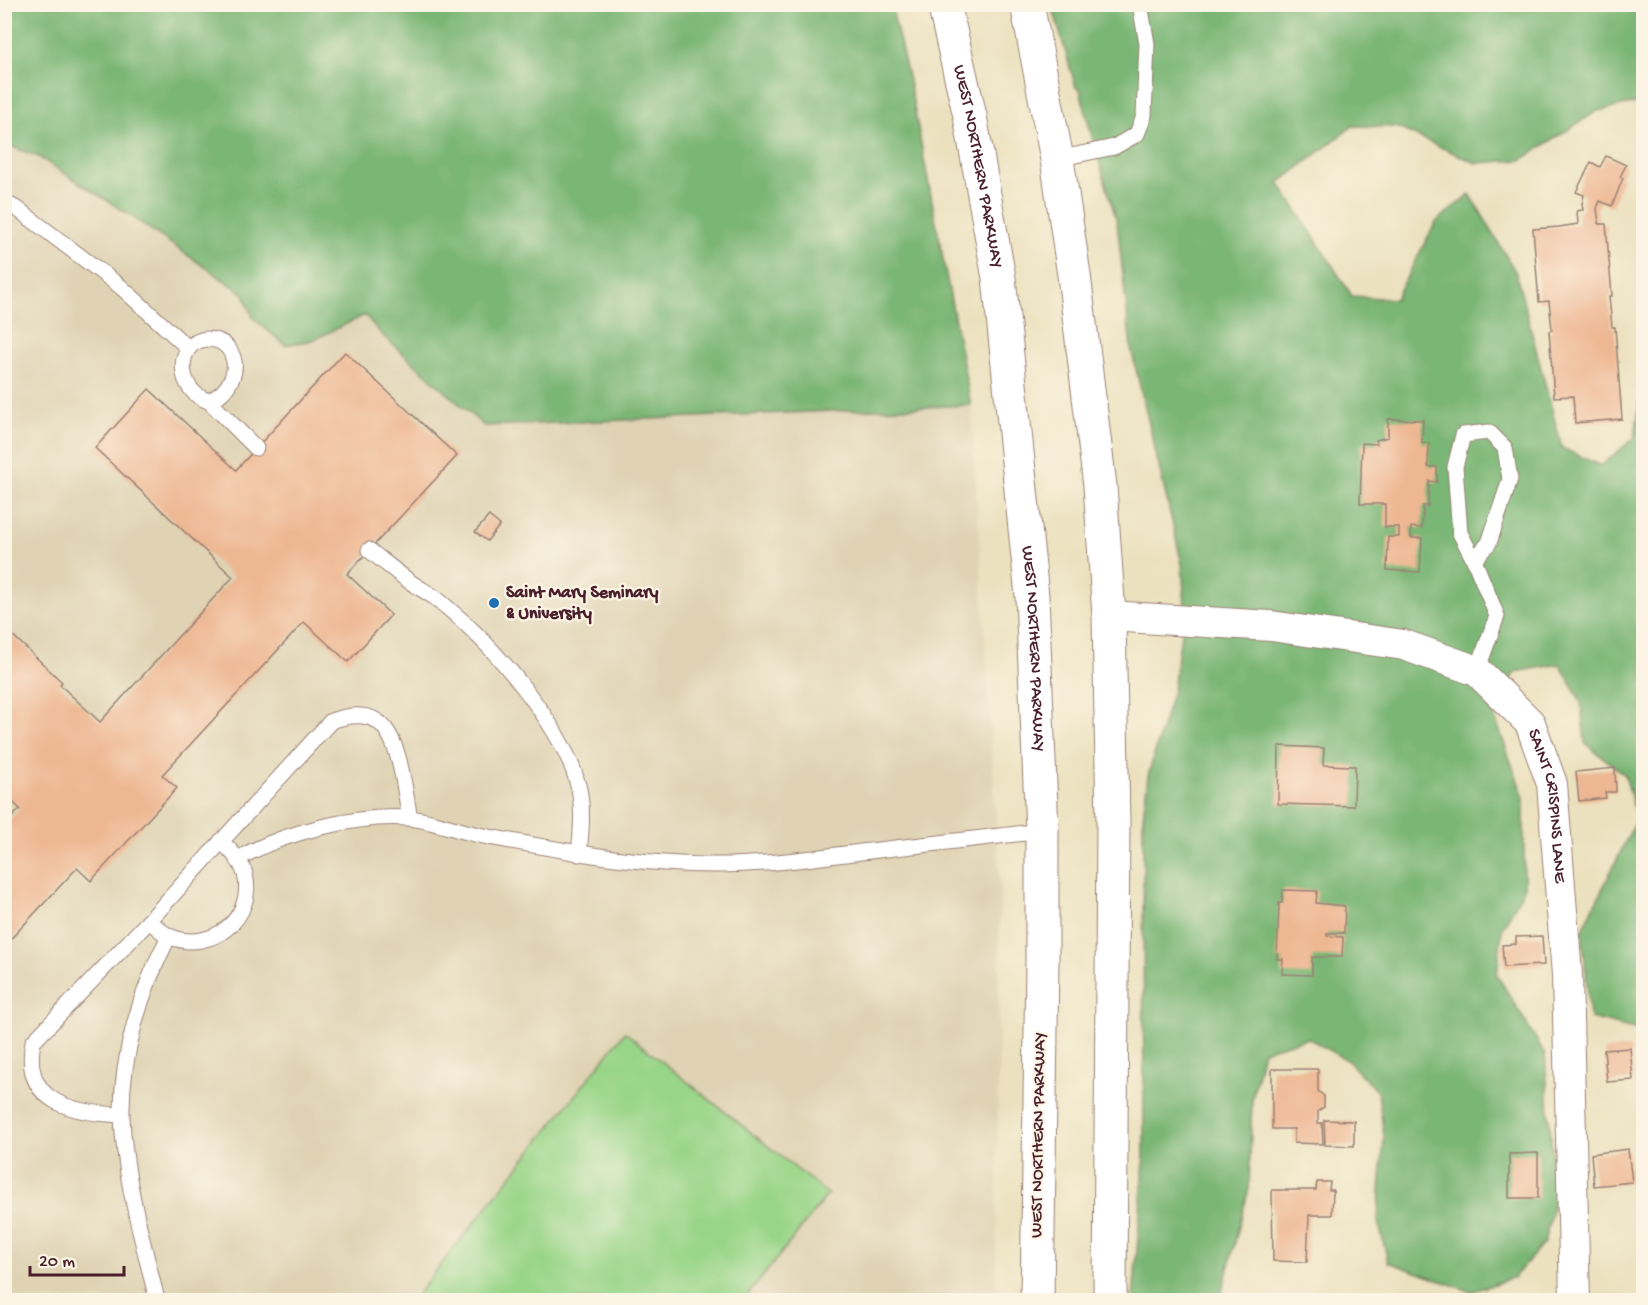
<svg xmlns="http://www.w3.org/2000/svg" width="1648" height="1305" viewBox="0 0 1648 1305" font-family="'Gochi Hand',sans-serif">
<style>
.built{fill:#dfd3b4}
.green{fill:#99d588;stroke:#727a5a;stroke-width:1.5}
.forest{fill:#7ab674;stroke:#626a50;stroke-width:1.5}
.building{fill:#eeb793}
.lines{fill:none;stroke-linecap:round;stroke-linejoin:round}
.service-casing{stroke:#9a8074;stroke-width:17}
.minor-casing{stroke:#9a8074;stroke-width:32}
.primary-casing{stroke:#9a8074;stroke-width:35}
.service{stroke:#fff;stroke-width:15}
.minor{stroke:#fff;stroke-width:30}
.primary{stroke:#fff;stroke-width:33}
.poi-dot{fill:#1f6fb2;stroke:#fcf5e5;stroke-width:2}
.labels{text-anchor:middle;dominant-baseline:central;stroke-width:4.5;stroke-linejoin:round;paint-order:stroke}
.street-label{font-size:18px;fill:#4a1f2b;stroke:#fcf5e5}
.poi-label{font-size:18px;font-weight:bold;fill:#4a1f2b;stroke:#fcf5e5;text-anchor:start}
</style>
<rect width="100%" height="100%" fill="#fcf5e5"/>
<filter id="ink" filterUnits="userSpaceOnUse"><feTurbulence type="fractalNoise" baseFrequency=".0167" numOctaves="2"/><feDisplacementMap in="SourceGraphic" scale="12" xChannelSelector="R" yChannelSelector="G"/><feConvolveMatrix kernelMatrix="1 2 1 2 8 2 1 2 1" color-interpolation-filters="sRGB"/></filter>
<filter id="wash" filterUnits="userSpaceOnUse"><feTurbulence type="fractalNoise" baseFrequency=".008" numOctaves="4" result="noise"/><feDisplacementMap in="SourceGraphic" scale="24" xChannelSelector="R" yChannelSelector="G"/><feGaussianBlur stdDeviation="1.35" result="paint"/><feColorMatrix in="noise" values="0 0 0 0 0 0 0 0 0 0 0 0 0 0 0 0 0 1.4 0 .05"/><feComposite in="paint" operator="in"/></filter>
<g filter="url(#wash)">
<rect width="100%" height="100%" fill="#ebe1be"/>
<polygon class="built" points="5,5 891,5 909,81 971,405 1000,884 996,1300 5,1300"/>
<polygon class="green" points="625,1032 828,1194 744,1300 413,1300"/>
<g class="forest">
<polygon points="4,5 891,5 909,81 971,405 484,426 381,334 365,315 313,340 285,345 253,318 244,294 122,210 39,157 5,144"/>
<polygon points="1052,5 1643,5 1643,102 1597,111 1521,160 1476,163 1396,127 1353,126 1279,183 1352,296 1395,299 1436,222 1470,194 1516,273 1562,448 1601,466 1635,437 1640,395 1643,391 1644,1025 1634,1029 1590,1018 1582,931 1637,818 1625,775 1585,743 1581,702 1560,664 1515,672 1493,712 1524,798 1524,889 1502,929 1497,975 1545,1054 1555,1198 1544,1243 1514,1277 1472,1292 1388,1262 1378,1219 1384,1136 1378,1093 1348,1061 1308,1038 1263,1051 1252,1099 1249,1188 1220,1300 1133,1300 1144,1162 1143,818 1148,776 1173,690 1185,607 1182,564 1131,348 1117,222 1091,133 1080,89 1076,88"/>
</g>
<g id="blocks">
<g class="building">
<polygon points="1606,156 1626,165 1620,177 1623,178 1612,206 1600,201 1597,208 1599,224 1606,224 1612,296 1609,296 1612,327 1615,327 1622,419 1575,423 1573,396 1554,397 1549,331 1552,330 1549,301 1539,302 1533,229 1559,227 1578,224 1577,211 1583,210 1582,204 1584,195 1576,192 1591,162 1600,167"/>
<polygon points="345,352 457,456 347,574 391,615 348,662 304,622 162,775 177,788 91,881 77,868 4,946 4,825 20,809 5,795 5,628 62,682 60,685 100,722 233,577 95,448 149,389 236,470"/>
<polygon points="1388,419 1423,420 1422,443 1429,443 1428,467 1437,467 1437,482 1429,481 1428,506 1423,506 1422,528 1411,527 1411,538 1422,538 1420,572 1387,570 1388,537 1399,537 1399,527 1385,527 1385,504 1360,504 1362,443 1377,444 1376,440 1388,437"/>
<polygon points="489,516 500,525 487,541 475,532"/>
<polygon points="1279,746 1324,748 1323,765 1355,766 1354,806 1278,804"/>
<polygon points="1615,768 1616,792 1605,792 1606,798 1579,801 1576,772"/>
<polygon points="1283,890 1317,891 1316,903 1345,906 1344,933 1327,933 1327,936 1343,937 1342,957 1312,957 1312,975 1282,974 1283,959 1277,959 1279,903 1282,903"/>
<polygon points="1542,936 1544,965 1504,967 1502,945 1516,944 1516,937"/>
<polygon points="1630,1048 1633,1080 1607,1082 1604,1050"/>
<polygon points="1272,1069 1318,1069 1318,1091 1324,1096 1324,1107 1318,1111 1318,1123 1322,1123 1323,1144 1294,1143 1294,1129 1272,1129"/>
<polygon points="1324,1120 1354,1121 1354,1146 1325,1145"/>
<polygon points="1628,1149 1632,1182 1594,1186 1591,1154"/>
<polygon points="1538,1153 1538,1198 1509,1198 1509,1154"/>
<polygon points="1317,1182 1330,1182 1329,1190 1333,1190 1332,1215 1309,1215 1307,1262 1273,1261 1272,1190 1316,1190"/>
</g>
</g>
</g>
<g filter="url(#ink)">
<use href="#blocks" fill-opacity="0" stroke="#9a8074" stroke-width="1.5"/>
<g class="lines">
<g class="service-casing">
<g id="service">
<polyline points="1057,159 1114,147 1137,134 1144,116 1147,44 1140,4"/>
<polyline points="4,202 19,210 121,287 188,348"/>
<path d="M209 401C229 392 243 368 228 348 223 342 216 339 207 339 173 342 177 393 209 401L256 448"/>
<path d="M369 550C382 560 395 571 409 581 420 589 433 595 443 604 492 644 569 731 580 794 583 814 581 834 579 854"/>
<polyline points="1474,560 1489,543 1510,479 1505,448 1489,432 1463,435 1455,467 1460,533 1474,560 1497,616 1477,671"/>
<path d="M238 859C281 833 358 814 408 818 432 820 455 830 479 835 558 850 636 865 717 865 765 865 814 858 861 852 922 845 982 838 1042 831"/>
<path d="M149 921C156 926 163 934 171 937 211 953 256 918 245 874 241 860 231 851 221 841"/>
<path d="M122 1115C74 1113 21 1104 33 1042L149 921 331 721C345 716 363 712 377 721 401 737 404 791 410 818"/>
<path d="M157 1300C143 1241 124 1178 122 1116 121 1054 141 990 169 936"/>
</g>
</g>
<g class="minor-casing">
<g id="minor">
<path id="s1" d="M1109 616 1271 626 1404 645 1477 671 1530 723 1552 784 1567 975 1575 1300"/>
</g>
</g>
<g class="primary-casing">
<g id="primary">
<path id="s2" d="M944 4 970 116 999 278 1032 596 1042 831V962L1037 1300"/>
<polyline points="1027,4 1057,159 1074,275 1100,486 1109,616 1113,821 1110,1300"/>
</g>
</g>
<use href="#service" class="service"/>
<use href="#minor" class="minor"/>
<use href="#primary" class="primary"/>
</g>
</g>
<circle class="poi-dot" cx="494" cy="603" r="6"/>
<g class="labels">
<g class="street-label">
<text stroke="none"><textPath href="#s2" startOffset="166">WEST NORTHERN PARKWAY</textPath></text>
<text stroke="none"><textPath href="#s2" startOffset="652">WEST NORTHERN PARKWAY</textPath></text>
<text stroke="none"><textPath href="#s1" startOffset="534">SAINT CRISPINS LANE</textPath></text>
<text transform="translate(1039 1135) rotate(-89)">WEST NORTHERN PARKWAY</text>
</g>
<g class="poi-label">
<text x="506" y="593">Saint Mary Seminary<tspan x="506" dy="21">&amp; University</tspan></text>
</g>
</g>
<rect width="1648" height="1305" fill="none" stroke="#fcf5e5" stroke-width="24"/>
<path d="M30 1266v9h94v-9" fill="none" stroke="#4a1f2b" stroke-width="3"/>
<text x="39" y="1266" font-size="18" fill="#4a1f2b" stroke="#fcf5e5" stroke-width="4.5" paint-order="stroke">20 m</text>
</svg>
